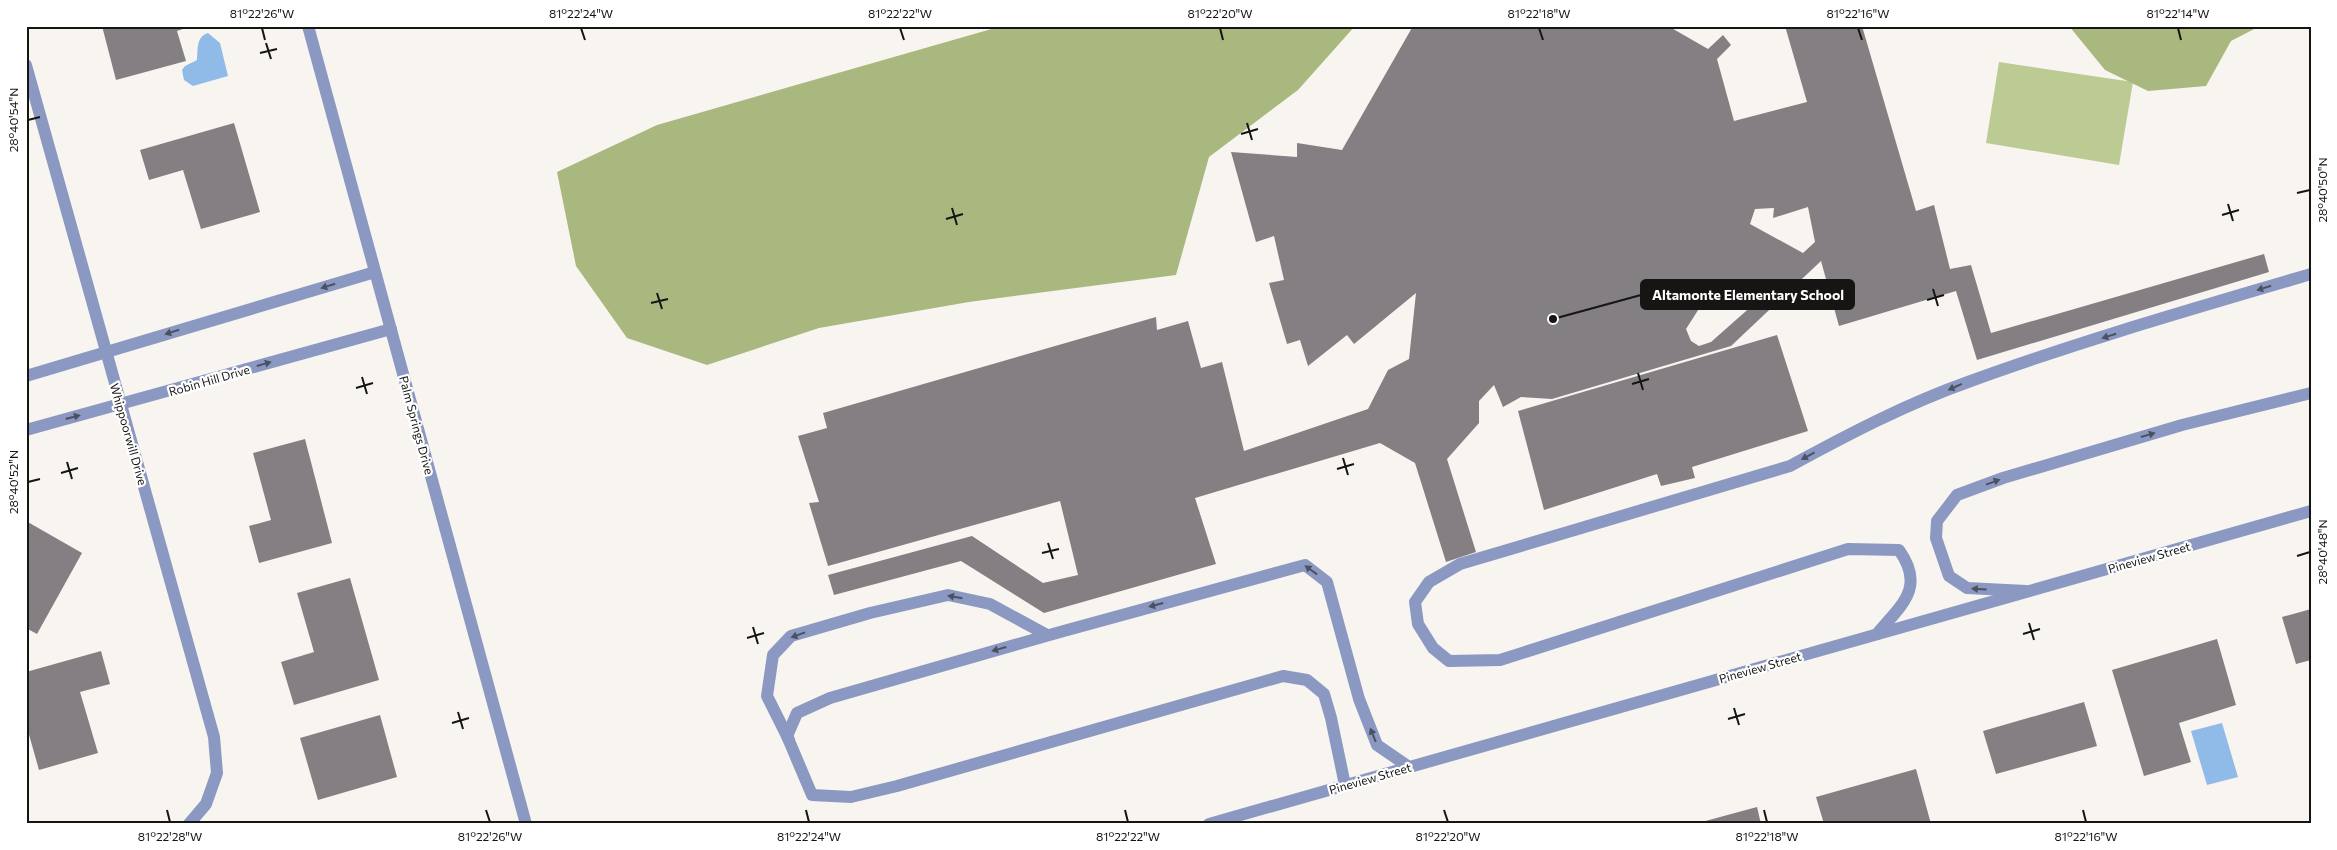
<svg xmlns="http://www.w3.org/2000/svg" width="2337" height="850" viewBox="0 0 2337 850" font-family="Commissioner,sans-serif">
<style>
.green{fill:#bbcb93}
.forest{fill:#a9b87f}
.water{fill:#90bae7}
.building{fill:#847f82;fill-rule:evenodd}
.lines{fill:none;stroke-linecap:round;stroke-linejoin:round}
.service{stroke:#8b99c2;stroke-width:12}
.minor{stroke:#8b99c2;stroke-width:12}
.tertiary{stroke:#8b99c2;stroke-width:12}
.oneway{fill:#4b5062}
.ticks{fill:none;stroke:#161514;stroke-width:2}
.labels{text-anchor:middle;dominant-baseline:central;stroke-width:4.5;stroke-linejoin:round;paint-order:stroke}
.street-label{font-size:12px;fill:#161514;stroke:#fff}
.leader{fill:none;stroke:#161514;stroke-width:2}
.callout-dot{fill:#161514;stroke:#fff;stroke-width:2}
.callout{fill:#161514;stroke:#161514;stroke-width:2}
.callout-label{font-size:14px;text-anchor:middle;font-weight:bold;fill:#fff}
.neatline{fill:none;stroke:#161514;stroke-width:2}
.ticks-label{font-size:12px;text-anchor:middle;fill:#161514}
</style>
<rect width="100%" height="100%" fill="#f8f5f1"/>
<polygon class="green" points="1999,62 2133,82 2119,165 1986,143"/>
<g class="forest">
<polygon points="1002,26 1355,26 1298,90 1209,157 1176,275 969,302 819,328 707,365 627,338 576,266 557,172 657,125"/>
<polygon points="2069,26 2260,26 2231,41 2206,86 2148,91 2105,70"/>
</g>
<g class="water">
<path d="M208 33 220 43 228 76 193 86 184 80 182 70 185 66 197 60C198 49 196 37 208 33Z"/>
<polygon points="2222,723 2238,777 2207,785 2191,731"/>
</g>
<g class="building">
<polygon points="102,26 192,26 177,31 186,61 116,80"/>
<path d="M1413 26H1668L1708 49 1723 35 1731 45 1717 59 1734 121 1807 102 1785 26H1862L1916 211 1934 205 1950 269 1971 265 1991 333 2264 254 2269 272 1977 360 1956 291 1839 326 1821 261 1731 346 1552 399 1521 397 1503 407 1494 385 1479 401V423L1447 459 1476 552 1446 562 1415 463 1380 443 1195 498 1216 564 1044 613 961 561 834 595 828 575 972 536 1043 583 1078 575 1060 501 828 566 809 503 819 502 798 436 827 428 823 413 1156 317 1157 330 1188 321 1201 368 1222 362 1244 451 1368 409 1388 370 1409 359 1416 293 1354 344 1347 335 1308 366 1300 340 1287 344 1269 283 1284 280 1274 236 1256 242 1231 152 1297 157V143L1342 150ZM1808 207 1815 242 1803 253 1750 224 1755 209 1774 208 1773 218ZM1716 282 1754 304 1711 342 1699 346 1691 341 1686 329Z"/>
<polygon points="234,123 260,212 201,229 183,170 149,180 140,150"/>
<polygon points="1777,335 1808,431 1692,467 1695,478 1661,486 1657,474 1544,510 1518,411"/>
<polygon points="305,439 332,543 259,563 249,526 271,520 253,453"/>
<polygon points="26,521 82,553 37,634 26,628"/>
<polygon points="350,578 379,680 294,705 281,662 314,652 297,593"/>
<polygon points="2311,609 2311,660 2296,664 2282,617"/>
<polygon points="2217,639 2236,705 2179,723 2191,762 2144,776 2112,670"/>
<polygon points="101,651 110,684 80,692 98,753 39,770 26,724 26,672"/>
<polygon points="2084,702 2097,746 1996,774 1983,731"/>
<polygon points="380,715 397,777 318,800 300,738"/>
<polygon points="1916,769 1931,824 1824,824 1816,797"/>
<polygon points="1757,807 1761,824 1698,824 1698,823"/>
</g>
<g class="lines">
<g class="service">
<polyline points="2026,591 1967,588 1949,576 1936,538 1937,521 1957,495 2003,478 2182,425 2311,393"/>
<path d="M1877 634C1901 605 1926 588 1899 550L1848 549 1500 660 1449 661 1433 648 1418 624 1415 602 1429 582 1460 564 1790 466C1847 435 1906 404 1968 382 2080 341 2196 308 2311 274"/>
<polyline points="789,740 767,696 773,655 791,636 870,613 948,595 990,604 1047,635"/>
<polyline points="1345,785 1331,718 1324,694 1307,680 1283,676 897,786 851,797 812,795 787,736 797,713 830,698 1060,632 1305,565 1327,582 1359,699 1377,745 1409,767"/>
</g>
<g class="minor">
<polyline points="26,65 214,737 217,773 206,804 189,824"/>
<polyline points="26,376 375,272"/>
<polyline points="26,430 391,329"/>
<polyline points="1209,824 2311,511"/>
</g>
<polyline class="tertiary" points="308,26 526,824"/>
</g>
<defs><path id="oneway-solid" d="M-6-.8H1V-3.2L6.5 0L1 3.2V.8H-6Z" transform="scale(1.25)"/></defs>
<g class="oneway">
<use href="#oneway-solid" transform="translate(328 286) rotate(163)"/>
<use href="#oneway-solid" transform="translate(2264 288) rotate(163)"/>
<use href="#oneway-solid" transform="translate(172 332) rotate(163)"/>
<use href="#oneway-solid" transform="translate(2109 336) rotate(162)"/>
<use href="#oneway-solid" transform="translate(264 364) rotate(-16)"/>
<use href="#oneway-solid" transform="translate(1955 387) rotate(156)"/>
<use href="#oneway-solid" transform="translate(73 417) rotate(-15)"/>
<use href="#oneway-solid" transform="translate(2148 435) rotate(-16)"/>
<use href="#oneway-solid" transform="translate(1808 456) rotate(152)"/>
<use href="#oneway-solid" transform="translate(1993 482) rotate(-20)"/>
<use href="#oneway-solid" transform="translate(1311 570) rotate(-144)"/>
<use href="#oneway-solid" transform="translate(1979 589) rotate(-177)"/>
<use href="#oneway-solid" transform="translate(955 597) rotate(-170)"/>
<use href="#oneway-solid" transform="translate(1156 605) rotate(165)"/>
<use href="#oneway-solid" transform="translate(798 635) rotate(160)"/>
<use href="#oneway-solid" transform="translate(999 649) rotate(164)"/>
<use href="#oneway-solid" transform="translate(1373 735) rotate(-112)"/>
</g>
<path class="ticks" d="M262 28 265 40M581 28 585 40M900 28 904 40M1220 28 1223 40M1539 28 1543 40M1858 28 1862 40M2178 28 2181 40M266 43 271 59M260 53 277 49M28 120 40 117M1247 123 1252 140M1241 134 1258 129M2297 193 2310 190M2228 204 2233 221M952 208 957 225M2222 215 2239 210M946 219 963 214M1933 289 1938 306M657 293 662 309M1927 300 1944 295M651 303 668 299M1638 373 1643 390M362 377 367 394M1632 384 1649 379M356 388 373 383M1343 458 1348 475M67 462 72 479M1337 469 1354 464M61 473 78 468M28 482 40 479M1048 543 1053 559M1042 553 1059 549M2297 556 2310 552M2029 623 2034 640M753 627 758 644M2023 634 2040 629M747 638 764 633M1734 708 1739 725M458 712 463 729M1728 719 1745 714M452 723 469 718M167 810 170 822M486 810 490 822M806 810 809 822M1125 810 1128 822M1444 810 1448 822M1764 810 1767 822M2083 810 2086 822"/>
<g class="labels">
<g class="street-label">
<text transform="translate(209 380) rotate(-16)">Robin Hill Drive</text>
<text transform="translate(417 425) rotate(75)">Palm Springs Drive</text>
<text transform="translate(129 434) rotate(74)">Whippoorwill Drive</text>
<text transform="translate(2149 557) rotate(-16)">Pineview Street</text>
<text transform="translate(1760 667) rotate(-16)">Pineview Street</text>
<text transform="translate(1370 778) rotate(-16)">Pineview Street</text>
</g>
</g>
<path class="leader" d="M1553 319L1641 295"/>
<circle class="callout-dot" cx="1553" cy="319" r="5"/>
<rect class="callout" x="1641" y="280" width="213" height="29" rx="5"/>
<g class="callout-label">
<text x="1748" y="300">Altamonte Elementary School</text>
</g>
<rect width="2337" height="850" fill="none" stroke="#ffffff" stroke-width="55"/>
<rect x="28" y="28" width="2282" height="794" class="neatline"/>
<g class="ticks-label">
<text x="262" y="18">81°22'26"W</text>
<text x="581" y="18">81°22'24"W</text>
<text x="900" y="18">81°22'22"W</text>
<text x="1220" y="18">81°22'20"W</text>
<text x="1539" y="18">81°22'18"W</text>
<text x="1858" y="18">81°22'16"W</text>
<text x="2178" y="18">81°22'14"W</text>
<text transform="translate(14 120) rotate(-90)" y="4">28°40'54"N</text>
<text transform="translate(2323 190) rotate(-90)" y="4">28°40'50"N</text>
<text transform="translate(14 482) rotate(-90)" y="4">28°40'52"N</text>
<text transform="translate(2323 552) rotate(-90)" y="4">28°40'48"N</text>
<text x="170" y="841">81°22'28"W</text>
<text x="490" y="841">81°22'26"W</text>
<text x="809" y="841">81°22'24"W</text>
<text x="1128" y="841">81°22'22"W</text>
<text x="1448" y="841">81°22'20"W</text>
<text x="1767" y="841">81°22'18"W</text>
<text x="2086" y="841">81°22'16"W</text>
</g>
</svg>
